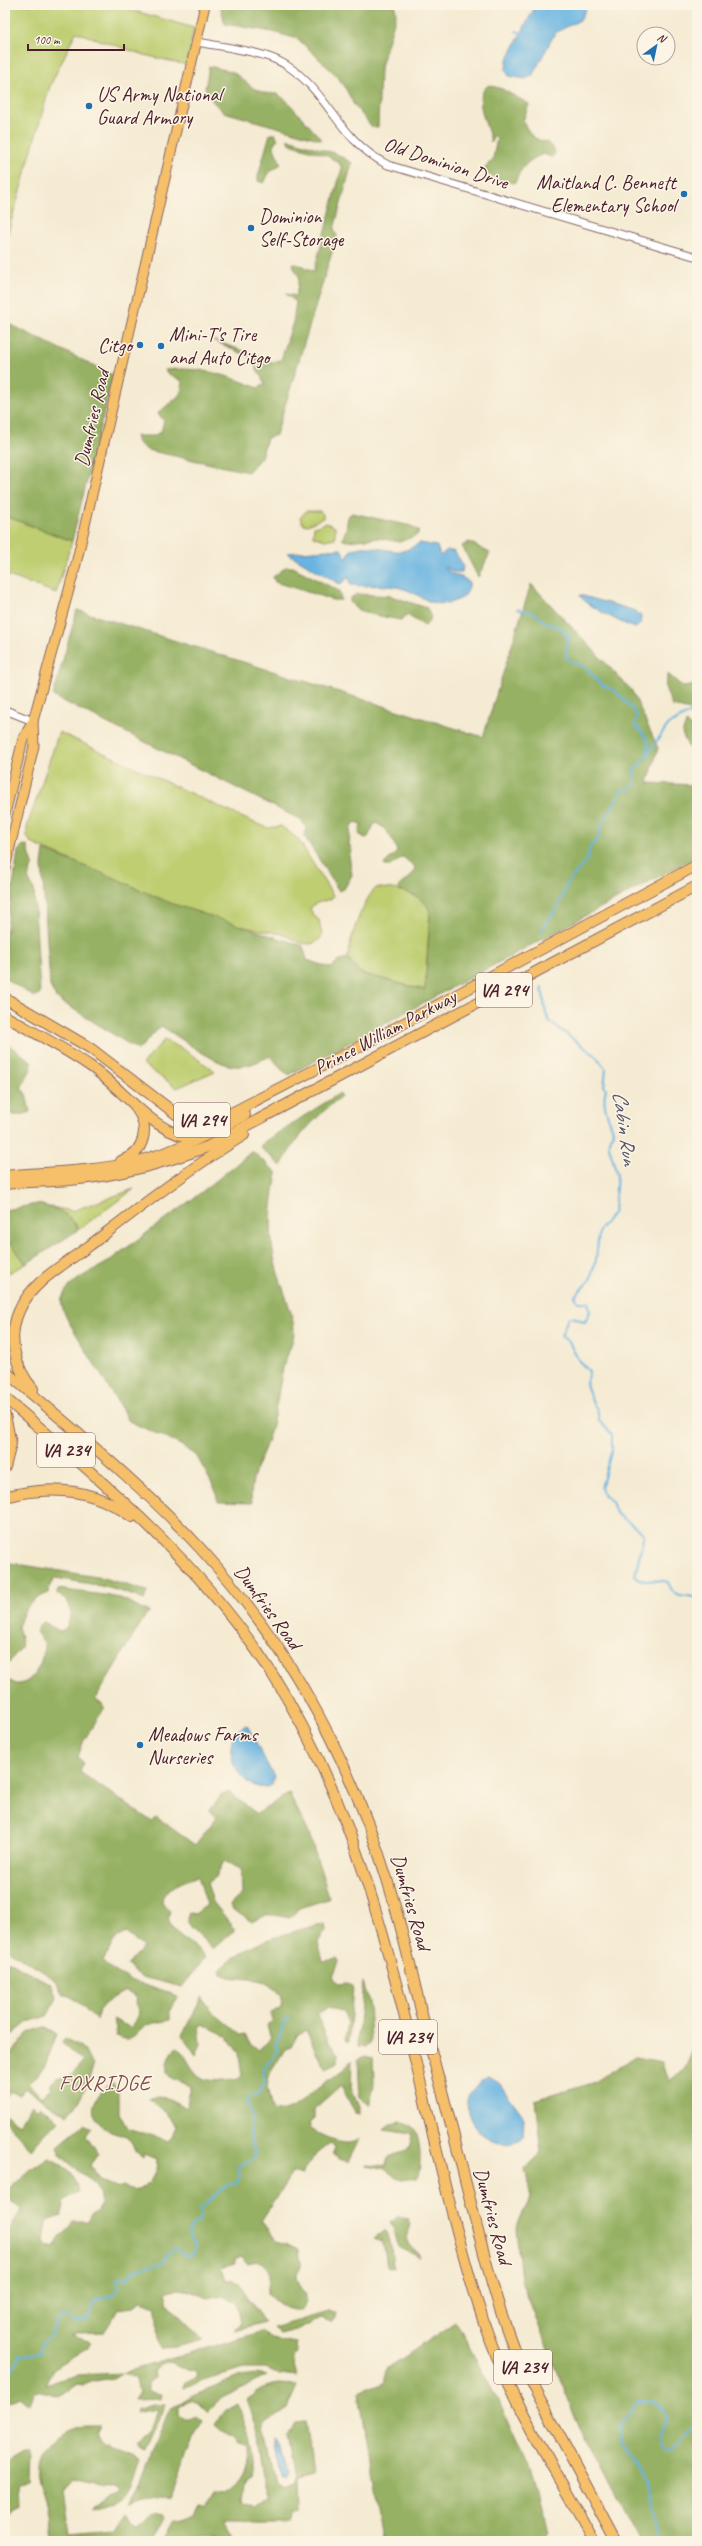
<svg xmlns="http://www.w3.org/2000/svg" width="702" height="2546" viewBox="0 0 702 2546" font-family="Caveat,sans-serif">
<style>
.green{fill:#bece71;stroke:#84764e}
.forest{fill:#96b163;stroke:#706847}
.water{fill:#67b4e1;stroke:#586a86}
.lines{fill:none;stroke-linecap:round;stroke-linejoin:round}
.stream{stroke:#67b4e1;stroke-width:2}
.tertiary-casing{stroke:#866666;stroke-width:9}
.primary-casing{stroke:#866666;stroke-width:11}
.trunk-casing{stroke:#866666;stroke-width:12}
.tertiary{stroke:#fff;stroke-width:7}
.primary{stroke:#f6c06b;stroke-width:9}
.trunk{stroke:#f6c06b;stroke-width:10}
.poi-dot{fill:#1f6fb2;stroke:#fcf5e5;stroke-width:1.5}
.labels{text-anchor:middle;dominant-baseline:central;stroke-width:3;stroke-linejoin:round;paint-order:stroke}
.shield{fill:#fcf5e5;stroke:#7f5f63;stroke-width:1}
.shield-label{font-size:19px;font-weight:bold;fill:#4a1f2b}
.poi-label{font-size:20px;fill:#4a1f2b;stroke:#fcf5e5;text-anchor:start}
.street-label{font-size:20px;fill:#4a1f2b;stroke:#fcf5e5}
.water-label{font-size:21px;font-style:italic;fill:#54536b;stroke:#fcf5e5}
.neighbourhood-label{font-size:21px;letter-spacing:1px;fill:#7d4b4b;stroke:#fcf5e5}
</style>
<rect width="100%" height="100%" fill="#fcf5e5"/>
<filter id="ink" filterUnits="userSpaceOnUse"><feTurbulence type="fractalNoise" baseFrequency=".025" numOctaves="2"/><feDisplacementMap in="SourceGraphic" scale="8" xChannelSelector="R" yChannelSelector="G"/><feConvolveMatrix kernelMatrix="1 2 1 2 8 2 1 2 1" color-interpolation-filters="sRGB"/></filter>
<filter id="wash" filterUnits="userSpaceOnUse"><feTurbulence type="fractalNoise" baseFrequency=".012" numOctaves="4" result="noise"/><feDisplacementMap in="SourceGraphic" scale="16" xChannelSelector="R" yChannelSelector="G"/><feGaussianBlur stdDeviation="0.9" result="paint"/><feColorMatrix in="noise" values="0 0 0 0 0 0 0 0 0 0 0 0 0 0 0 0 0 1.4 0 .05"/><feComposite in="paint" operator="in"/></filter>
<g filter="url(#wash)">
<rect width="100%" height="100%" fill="#f5ebd3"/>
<g class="green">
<polygon points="5,5 114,5 194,28 187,65 144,55 76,32 50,86 5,243"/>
<polygon points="306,511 320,511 323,514 323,518 308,525 303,524 300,518"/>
<polygon points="5,516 72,541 56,593 6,575 5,576"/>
<polygon points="326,523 335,527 335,538 325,540 313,536 314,527"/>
<polygon points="59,732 250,821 268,828 281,826 298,839 333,896 331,899 317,903 310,908 313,915 319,920 322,936 317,942 311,944 301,943 282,934 233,925 170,903 31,843 27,836 27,827"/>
<path d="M376 888C395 888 419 892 430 909L425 990 360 973 348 958C348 941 364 898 376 888Z"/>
<polygon points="164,1040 183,1049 215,1071 177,1088 142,1064"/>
<polygon points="134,1189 78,1230 75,1223 51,1207 72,1211"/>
<polygon points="10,1242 26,1264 5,1275 5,1246"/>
</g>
<g class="forest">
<polygon points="220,5 395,5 396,15 380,70 378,127 372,127 354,105 344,85 334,73 298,39 273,32 225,24"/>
<polygon points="209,66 233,72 253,88 264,93 277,94 286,100 322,140 224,112 213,102 205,89"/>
<path d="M489 85 502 89 529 104 523 121C528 132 534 141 547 142L554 149 555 154 552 157 543 154C528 160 520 168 515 183L500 180 485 173 484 169 493 159 497 138 494 135 491 142C489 127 470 97 489 85Z"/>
<polygon points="270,134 275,134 278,139 275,141 274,148 281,164 269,173 264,183 258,181 258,176"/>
<path d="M288 139 337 154 352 163 334 229 337 236 276 435 267 438 261 457 248 472 147 450 138 443 136 436H153L161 432 164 421 158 413 181 394 182 381 167 373 165 370C198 366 228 375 258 388L265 384 251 358 213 340C233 348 253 353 272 362L281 360 293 322 296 302 286 294 296 296 299 277 292 263 303 266 314 271 342 168 339 163 326 155 293 145 288 142Z"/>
<polygon points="5,322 113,375 72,541 5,516"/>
<polygon points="352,513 411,526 419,531 417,535 400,542 379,538 346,541 342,539 346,530 348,516"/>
<polygon points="469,542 490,553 478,577 462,546"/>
<polygon points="286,567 293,567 339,591 341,600 333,600 275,582 273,577"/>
<path d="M531 584 632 691 658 748 648 783 697 785V856L289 1075 281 1069 271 1056C260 1060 247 1068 235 1066 214 1065 180 1037 161 1026L138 1050 56 998 50 986 42 866 44 850 117 879 170 903 303 946 307 960 331 968 339 960 348 958 360 973 425 990 430 916C429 899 414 896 400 890L398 887 413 874 415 867 403 857 390 866H385L384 864 397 852C395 842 386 826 375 823L368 837 365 838 359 834 361 824 356 822 351 826 349 844 352 850 349 855 352 875 344 889 339 891 305 837 306 827 301 820 53 696 77 610 483 737Z"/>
<polygon points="357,594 391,596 427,608 431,618 425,626 407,615 401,620 369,614 356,609 350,602 350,598"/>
<polygon points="668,674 683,687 697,685 697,709 690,710 672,706 665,687"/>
<polygon points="686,723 697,732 697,764 682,734"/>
<polygon points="23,845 27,846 33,864 28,878 34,890 40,994 34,997 5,978 5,940 18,851"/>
<path d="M5 1042 31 1061 32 1067 21 1088 26 1094 30 1112C20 1116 14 1117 5 1111Z"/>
<path d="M340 1093 341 1096C317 1116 295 1138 281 1166L261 1148V1145L265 1141Z"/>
<path d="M252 1151 277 1173C271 1205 268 1234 276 1266 280 1284 295 1315 294 1333 293 1344 286 1357 283 1368 278 1393 275 1418 267 1442 259 1464 249 1478 252 1503L218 1502 215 1489 196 1455 179 1444 129 1421 67 1319C64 1312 59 1303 63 1296 70 1279 95 1271 109 1261 157 1225 207 1190 252 1151Z"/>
<path d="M37 1204C53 1207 72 1213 78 1230L26 1264 10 1242 5 1246V1210Z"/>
<path d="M5 1562 103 1578 147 1591 144 1600C115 1587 86 1583 55 1578L50 1585 49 1593C30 1600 24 1609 18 1627 22 1641 25 1646 14 1656 10 1660 12 1663 5 1664Z"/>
<path d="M58 1589C80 1593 101 1593 123 1599 132 1602 138 1611 148 1610L149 1613H147L95 1699 105 1707 84 1740 78 1757 83 1765 80 1772 145 1817 152 1821 156 1817 195 1845 217 1817 209 1810 222 1795 230 1792 257 1814 289 1793 308 1831 329 1896 328 1899 299 1908 290 1918 274 1915H265L252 1922 232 1909 230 1905 242 1894 241 1869 224 1861 216 1877 207 1883 213 1902 235 1929 213 1949 189 1926 187 1918 189 1913 195 1914 207 1905 198 1876C187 1880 145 1894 170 1911 161 1929 195 1943 205 1958L182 1987 142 1977 127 1966 143 1947 126 1933C112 1938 109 1950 103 1962 123 1981 153 1988 178 1996L170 2011V2020C163 2022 155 2022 148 2025 134 2032 136 2045 116 2036V2028L113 2019 131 2028 139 2012 135 2004 136 1997 125 1991C114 1998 97 2004 97 2020 87 2012 76 1995 63 1995L57 1983 51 1977 5 1948V1680C11 1679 14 1685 19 1684 36 1682 45 1656 44 1642L36 1632 39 1625 44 1622 59 1631 66 1629C72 1614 74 1601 57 1594Z"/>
<path d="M325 1923 326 1931 318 1942 323 1961 337 1959 339 1962 333 1977 338 1983 346 1982 353 1986 349 2042 345 2040 348 2023 343 2011 327 2008 317 2014 328 2041 338 2054V2062L327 2069 321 2062 306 2030 298 2034 291 2047 285 2049 269 2075 267 2088 272 2110C280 2117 304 2102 309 2094L345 2069 352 2060 351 2088 359 2107V2114L355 2113 341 2085 314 2109V2119L309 2123 311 2129C323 2137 347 2148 360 2138L348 2162 337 2158 333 2153 335 2147 330 2144C318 2153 306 2162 302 2176L292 2173 261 2221 277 2241 299 2250C299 2255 302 2262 301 2266 300 2269 297 2271 297 2274 296 2290 313 2290 303 2309 290 2313 276 2304 268 2294 267 2281 275 2267 258 2261L247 2263 241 2257 235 2260V2264L221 2268 225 2280H232L239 2284 265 2322 235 2330 241 2323 237 2303 224 2295 207 2298C195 2293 181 2285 167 2292V2303L203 2340 177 2347 160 2348C155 2334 159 2320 155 2306L140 2302 133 2307 119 2309 104 2332 79 2333 71 2336 92 2342 88 2347 53 2369 45 2384 77 2375 123 2373 263 2331 271 2339 296 2343 297 2352C291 2360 295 2368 297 2376L279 2374 266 2368H244L204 2380 185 2389V2384L197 2377 195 2371 187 2370 170 2362 160 2365 153 2371 154 2377 148 2382V2388L151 2392 162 2394 161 2399 134 2400 139 2392 136 2379 123 2373 113 2378 94 2381 84 2385 76 2384 59 2396 41 2391 34 2394 30 2405 20 2397 5 2403V2237L22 2209 7 2200 5 2202V2193L30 2170 49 2158C63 2164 80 2177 78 2193 58 2203 68 2198 61 2216L47 2221 44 2241 47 2246H55L60 2236 66 2232 74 2222H88L92 2214 98 2211C111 2177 63 2170 57 2147L84 2124 91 2128 86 2136 98 2154 90 2165 101 2180 117 2188 124 2186C140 2201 158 2175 157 2159L145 2154 143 2158C135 2153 134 2142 126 2137 121 2135 116 2134 111 2132 84 2116 91 2099 112 2082L118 2089V2111L127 2128 170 2141 176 2126 162 2108 149 2098 158 2095 186 2108 191 2086 171 2078 167 2073C166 2064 169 2050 178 2047 189 2057 191 2077 209 2080 218 2082 229 2078 237 2080L242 2076 239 2054 227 2036 202 2024 199 2026 201 2044 196 2055 182 2035 202 1997 213 2012 240 2035 245 2034 250 2044 258 2050 271 2039 267 2026 273 2021 270 2014 281 2007 282 1996C262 1971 245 1984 221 1974L220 1970C247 1941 289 1933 325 1923Z"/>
<polygon points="8,1961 51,1984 57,1998 47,2016 28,2022 8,2038 5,2036 5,1965"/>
<polygon points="363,1982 369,2002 371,2042 367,2046 357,2046"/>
<polygon points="44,2027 57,2034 44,2068 28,2083 41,2097 50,2089 52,2082 58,2078 70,2077 83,2061 63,2044 62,2041 65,2038 80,2046 94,2065 82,2096 67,2116 25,2088 20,2094 10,2092 5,2098 5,2061 28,2033"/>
<polygon points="697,2037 697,2541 641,2541 577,2422 521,2281 516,2227 531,2197 525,2168 541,2152 535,2100 593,2083 635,2057 662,2062 668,2081 686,2067"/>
<polygon points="365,2056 373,2058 374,2084 369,2107 360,2098 358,2059"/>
<polygon points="32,2105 38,2108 41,2105 59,2121 31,2149 5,2121 5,2114 19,2124"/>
<path d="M402 2122C406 2123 410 2123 413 2127 421 2135 422 2169 417 2178L402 2180 395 2178 385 2169 366 2165 368 2164 387 2166 389 2157C407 2149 409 2157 412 2133L384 2129 390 2124Z"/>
<path d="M398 2216 407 2218 410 2224C402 2244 413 2242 419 2258 413 2253 401 2249 399 2247 395 2239 396 2230 390 2223Z"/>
<path d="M384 2231C395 2243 389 2254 394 2268L387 2266 383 2242 374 2238Z"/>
<polygon points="328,2312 336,2313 336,2318 332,2322 320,2318 296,2330 280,2334 273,2328"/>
<path d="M456 2322 500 2405 527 2465 541 2512 550 2531 544 2541H384L359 2393C368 2386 377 2389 385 2382V2374L388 2368Z"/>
<path d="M256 2374 267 2376 222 2398 208 2412 198 2402 191 2399 178 2407V2415L183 2420H190L197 2415 203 2420 193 2438 171 2499C155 2494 143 2493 129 2503L143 2476 169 2410 191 2396 241 2376Z"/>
<path d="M277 2385 297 2386 287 2409 266 2423 262 2430 267 2442 275 2480 282 2485 292 2481 294 2476 286 2435 296 2423 305 2422 312 2472 295 2476 296 2514 290 2516 289 2524H224L235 2541H164L173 2522 187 2523 192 2521 197 2509 203 2510 215 2494C237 2497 249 2461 248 2444L238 2440 235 2435 220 2431 214 2426 223 2412 237 2404C246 2424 258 2453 251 2474L247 2476 244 2482 242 2502 243 2505 254 2507 264 2496V2475L257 2428 247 2400 257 2391Z"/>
<polygon points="154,2405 165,2405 144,2451 136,2446 150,2430 158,2409 136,2413 137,2410"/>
<path d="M82 2425H100L96 2431C100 2453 124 2447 141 2460 128 2492 128 2501 92 2510L94 2506 119 2488 115 2483 100 2486 72 2480 63 2490 69 2534 114 2530 125 2512 133 2524 137 2526 154 2512 163 2514 165 2518 153 2541H44C66 2509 14 2470 53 2441 63 2433 70 2428 82 2425Z"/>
<polygon points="23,2451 29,2451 28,2481 18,2486 19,2504 10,2508 5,2514 5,2461"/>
</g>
<g class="water">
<polygon points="536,5 588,5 580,20 555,33 532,76 525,79 509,76 506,70 507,60"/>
<path d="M420 543 437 546 440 556 447 550 455 552 463 565 462 572H454L444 567C450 576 466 576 469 583 470 586 467 595 462 598 428 614 425 592 396 587 381 584 365 587 351 585L348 575 346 580 340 584 287 553 341 549 347 560 349 552C363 540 386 553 402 551 408 550 414 546 420 543Z"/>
<path d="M580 595 636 611 641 616V623L636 628C626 626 581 603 580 595Z"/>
<path d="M247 1725 274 1777 271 1785C243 1800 211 1740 247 1725Z"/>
<path d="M489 2077 499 2083 524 2117 523 2137C514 2149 489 2143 480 2133 475 2127 466 2109 467 2101 467 2096 472 2092 475 2088 480 2082 482 2079 489 2077Z"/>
<polygon points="277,2438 286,2471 283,2475 279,2473 275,2446"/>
</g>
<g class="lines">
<g class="stream">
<polyline points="516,31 521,33"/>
<path d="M517 609 534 613 545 622 563 629 567 638 566 659 585 667 602 685 614 690 631 707 637 715 635 726C645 733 650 740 647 752"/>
<polyline points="568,638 571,632"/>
<polyline points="542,932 546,922 556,910 569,881 587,860 590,847 599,838 601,826 622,790 632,788 635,783 634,770 643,761 668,725 697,709"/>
<path d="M542 987 546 1014 550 1022 596 1056 606 1069 604 1086 606 1089C601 1104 609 1119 614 1133L609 1140V1146L617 1175 614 1212 599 1231 596 1260 590 1280 575 1296 578 1302H588L590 1312 585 1322 573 1317 568 1318 561 1336 569 1342 579 1361 589 1371 586 1384 593 1404 597 1409 599 1421 612 1434V1449L601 1488 603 1494 612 1502 616 1513 644 1534 635 1576C643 1585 657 1578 668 1582 675 1601 681 1592 697 1598"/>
<path d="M5 2375 13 2370 21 2355 40 2353 42 2342C45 2339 49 2337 52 2334 59 2326 53 2316 67 2316L76 2323 87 2320 94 2301 112 2295 118 2290 117 2279 122 2277 124 2279H127C130 2276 130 2273 133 2271 143 2263 152 2269 162 2263 167 2259 167 2252 174 2248L186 2256 194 2254 196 2247 188 2233 192 2226 200 2221 199 2209 229 2184H236L240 2177 238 2166 253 2159 256 2155 250 2137 253 2116 246 2101 249 2097 259 2094 260 2089 265 2084 264 2068 279 2050 276 2046 281 2036 283 2023 289 2017"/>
<path d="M659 2541 650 2511 648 2485 621 2444 618 2429 638 2401H654L664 2410 667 2417C661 2431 651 2437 664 2450L672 2449 697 2420"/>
</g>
</g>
</g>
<g filter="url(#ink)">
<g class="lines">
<g class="tertiary-casing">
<g id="tertiary">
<path d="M197 42C223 47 264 51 286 65 329 92 338 140 388 165L697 257"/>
<polyline points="5,710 33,721"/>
</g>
</g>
<g class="primary-casing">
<g id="primary">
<polyline points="5,814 23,739 33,721 76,564 205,5"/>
<polyline points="5,868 34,746 33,721"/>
</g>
</g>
<g class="trunk-casing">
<g id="trunk">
<polyline points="5,998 90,1048 176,1114 199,1120 220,1119 382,1035 697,865"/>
<path d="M5 1016C33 1032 63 1047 90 1066 124 1089 154 1136 196 1138"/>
<path d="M121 1161C144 1153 151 1128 136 1108"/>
<path d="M5 1176C46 1172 89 1172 130 1163 170 1154 208 1135 245 1115"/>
<path d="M5 1184C26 1181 48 1182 70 1180 118 1176 161 1164 207 1147L697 886"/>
<path d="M5 1371C71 1428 141 1484 200 1548 287 1643 349 1757 387 1879 403 1930 414 1983 427 2035 440 2084 454 2134 466 2184 481 2241 494 2299 516 2354L616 2541"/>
<path d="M33 1389C15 1368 7 1338 19 1311 31 1282 65 1264 89 1246 140 1207 190 1168 244 1135"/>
<path d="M5 1398C102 1481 201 1563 271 1672 396 1868 413 2106 484 2323 510 2400 556 2470 595 2541"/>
<polyline points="5,1415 11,1444 5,1467"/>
<path d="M5 1497C50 1485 94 1488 132 1517"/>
</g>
</g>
<use href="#tertiary" class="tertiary"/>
<use href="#primary" class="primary"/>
<use href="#trunk" class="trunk"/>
</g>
</g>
<g class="poi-dot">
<circle cx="89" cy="106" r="4"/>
<circle cx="684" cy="194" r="4"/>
<circle cx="251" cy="228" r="4"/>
<circle cx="140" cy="345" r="4"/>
<circle cx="161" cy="346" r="4"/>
<circle cx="140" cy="1745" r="4"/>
</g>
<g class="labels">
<g class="shield">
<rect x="476" y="973" width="56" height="34" rx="3"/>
<rect x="174" y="1103" width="56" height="34" rx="3"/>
<rect x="37" y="1433" width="58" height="34" rx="3"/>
<rect x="379" y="2020" width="58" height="34" rx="3"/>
<rect x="494" y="2350" width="58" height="34" rx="3"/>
</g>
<g class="shield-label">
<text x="504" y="990">VA 294</text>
<text x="202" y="1120">VA 294</text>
<text x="66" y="1450">VA 234</text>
<text x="408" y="2037">VA 234</text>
<text x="523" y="2367">VA 234</text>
</g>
<g class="poi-label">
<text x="97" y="94">US Army National<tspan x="97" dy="23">Guard Armory</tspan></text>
<text x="676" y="182" text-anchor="end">Maitland C. Bennett<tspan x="676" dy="23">Elementary School</tspan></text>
<text x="259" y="216">Dominion<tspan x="259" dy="23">Self-Storage</tspan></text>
<text x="169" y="334">Mini-T's Tire<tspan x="169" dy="23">and Auto Citgo</tspan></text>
<text x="132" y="345" text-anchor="end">Citgo</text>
<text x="148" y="1734">Meadows Farms<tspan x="148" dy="23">Nurseries</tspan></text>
</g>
<g class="street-label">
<text transform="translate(446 163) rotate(18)">Old Dominion Drive</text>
<text transform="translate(92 418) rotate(-77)">Dumfries Road</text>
<text transform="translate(385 1032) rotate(-28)">Prince William Parkway</text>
<text transform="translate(268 1607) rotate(54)">Dumfries Road</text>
<text transform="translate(411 1902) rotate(74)">Dumfries Road</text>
<text transform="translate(493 2216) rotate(75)">Dumfries Road</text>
</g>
<g class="water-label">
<text transform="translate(625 1128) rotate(82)">Cabin Run</text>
</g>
<g class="neighbourhood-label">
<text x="105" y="2083">FOXRIDGE</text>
</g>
</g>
<rect width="702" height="2546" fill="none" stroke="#fcf5e5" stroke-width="20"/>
<g transform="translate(656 46) rotate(33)"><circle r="19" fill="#fcf5e5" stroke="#b59f9b"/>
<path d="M0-3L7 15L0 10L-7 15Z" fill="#1f6fb2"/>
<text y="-6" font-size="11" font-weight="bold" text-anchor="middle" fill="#4a1f2b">N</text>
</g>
<path d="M28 44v6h96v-6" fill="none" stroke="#4a1f2b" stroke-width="2"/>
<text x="34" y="44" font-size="12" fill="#4a1f2b" stroke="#fcf5e5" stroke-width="3" paint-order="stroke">100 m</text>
</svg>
